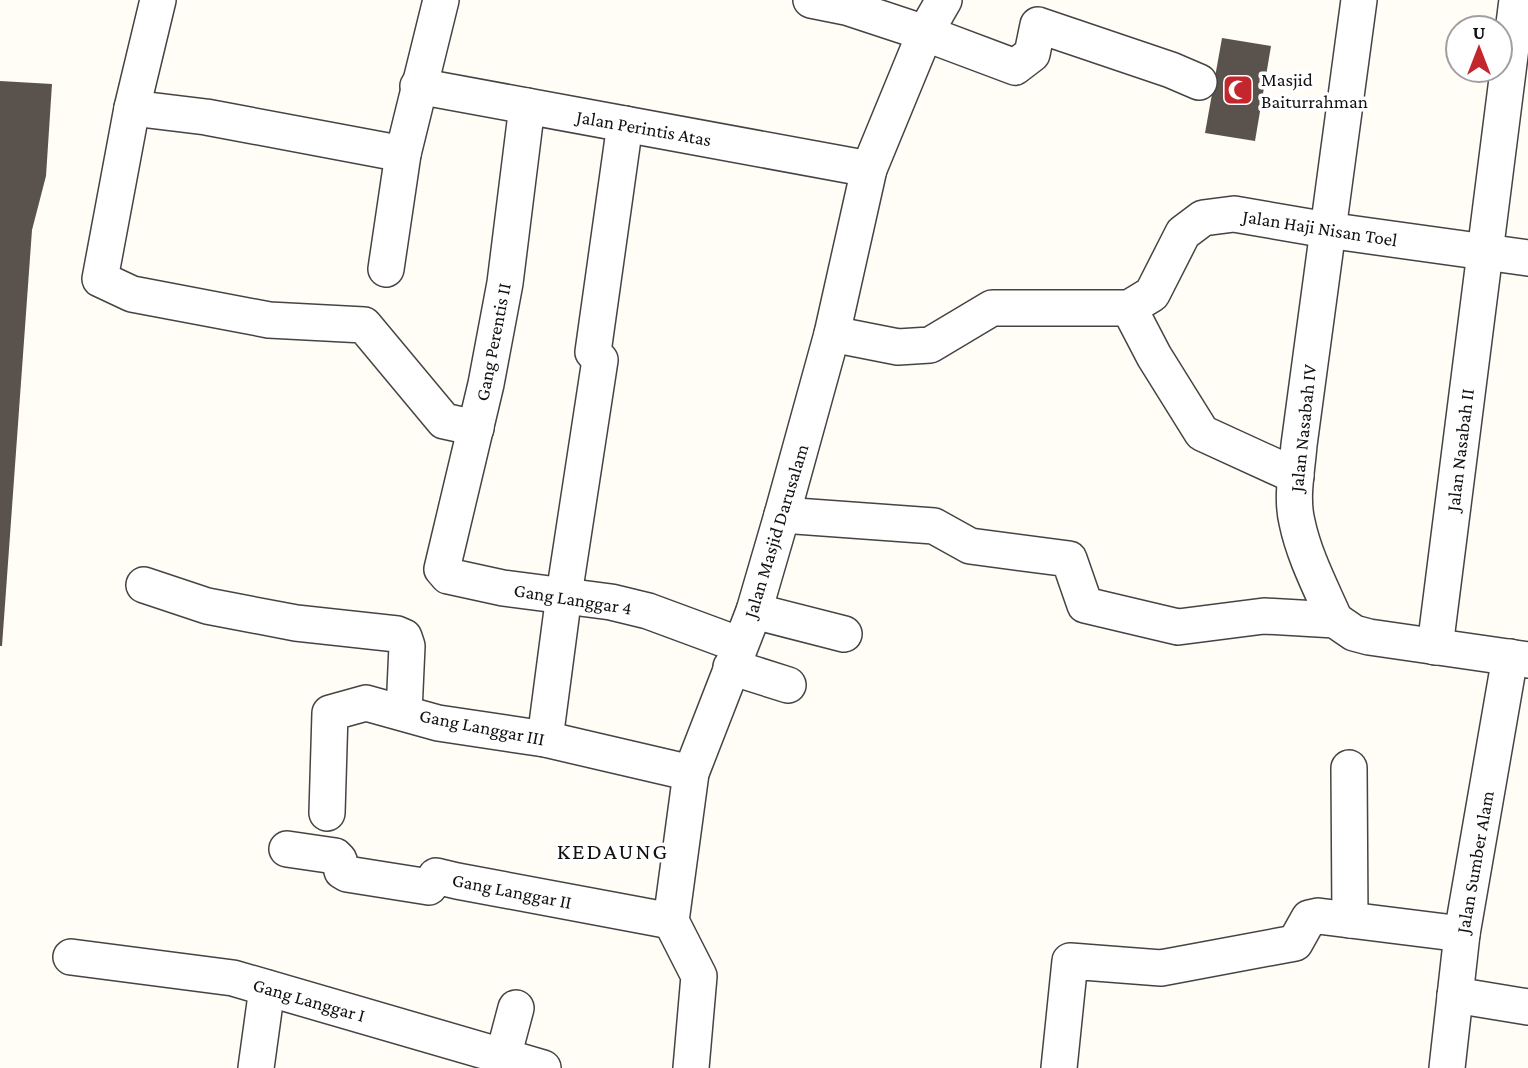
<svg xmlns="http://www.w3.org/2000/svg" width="1528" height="1068" viewBox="0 0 1528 1068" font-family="'Crimson Pro',serif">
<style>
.building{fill:#5a524d}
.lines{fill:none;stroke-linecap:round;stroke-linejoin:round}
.minor-casing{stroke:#444;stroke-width:38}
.minor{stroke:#fff;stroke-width:35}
.labels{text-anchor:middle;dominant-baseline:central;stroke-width:7;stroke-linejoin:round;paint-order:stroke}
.poi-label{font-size:19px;fill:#111;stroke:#fff;text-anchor:start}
.street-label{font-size:19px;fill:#111;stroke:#fff}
.quarter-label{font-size:23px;letter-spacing:2px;fill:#111;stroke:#fff}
</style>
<rect width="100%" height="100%" fill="#fffdf5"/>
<g class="building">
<polygon points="1222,38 1271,46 1255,141 1205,133"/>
<polygon points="0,81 52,84 46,176 32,230 2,646 0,646"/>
</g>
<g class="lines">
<g class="minor-casing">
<g id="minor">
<polyline points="158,0 132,108 100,279 132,294 269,320 364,325 444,421 476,428"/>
<polyline points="811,0 846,7 925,33"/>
<polyline points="935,37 1015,67 1032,54 1038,25 1171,70 1199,82"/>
<polyline points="418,86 869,169"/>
<polyline points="527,106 505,283 486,384 442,569 448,576 503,588 611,602 648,611 740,645"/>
<polyline points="132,108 206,117 403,154"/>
<polyline points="386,269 403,154 441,0"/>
<polyline points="1129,308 1154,356 1202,433 1296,476"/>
<polyline points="832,334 898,347 930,345 992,308 1129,308 1152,294 1183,233 1203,218 1234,214 1327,230 1528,258"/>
<polyline points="782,515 934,526 970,546 1069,559 1085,605 1178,627 1264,616 1335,620 1354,633 1369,637 1528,660"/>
<polyline points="144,585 207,606 296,623 397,634 404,637 407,646 404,712"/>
<polyline points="754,611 844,634"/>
<path d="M1335 620C1321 588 1304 556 1297 522 1291 498 1297 470 1299 445L1359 0"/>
<polyline points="1435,647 1517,0"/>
<polyline points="731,667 788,685"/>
<polyline points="545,739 564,595 600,360 593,352 625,124"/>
<polyline points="1349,768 1350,920"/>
<polyline points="327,813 330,713 366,703 438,723 545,739 691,773"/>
<polyline points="287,849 335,856 339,860 342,871 347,874 429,887 436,876 457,881 671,921"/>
<polyline points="71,957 233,978 543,1068"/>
<polyline points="1455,995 1528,1007"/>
<polyline points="503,1057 516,1008"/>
<polyline points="256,1068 267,988"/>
<polyline points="691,1068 699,976 671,921 691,773 754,611 782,515 832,334 869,169 925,33 944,0"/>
<polyline points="1059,1068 1070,961 1161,968 1295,943 1309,918 1318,916 1462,934"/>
<polyline points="1447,1068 1462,934 1510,657"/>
</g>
</g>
<use href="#minor" class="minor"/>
</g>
<defs>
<g id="mosque-square" transform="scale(1.575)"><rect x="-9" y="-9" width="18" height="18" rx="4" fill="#c4262e" stroke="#fff"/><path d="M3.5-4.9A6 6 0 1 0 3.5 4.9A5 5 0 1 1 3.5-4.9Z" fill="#fff"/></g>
</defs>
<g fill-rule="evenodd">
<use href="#mosque-square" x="1238" y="90"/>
</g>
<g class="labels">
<g class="poi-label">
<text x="1261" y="79">Masjid<tspan x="1261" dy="22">Baiturrahman</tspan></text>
</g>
<g class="street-label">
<text transform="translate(644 128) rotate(10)">Jalan Perintis Atas</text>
<text transform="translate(1320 228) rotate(9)">Jalan Haji Nisan Toel</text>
<text transform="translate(493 342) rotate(-79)">Gang Perentis II</text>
<text transform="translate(1303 428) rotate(-84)">Jalan Nasabah IV</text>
<text transform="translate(1460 450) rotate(-83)">Jalan Nasabah II</text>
<text transform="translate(776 531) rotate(-73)">Jalan Masjid Darusalam</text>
<text transform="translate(573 599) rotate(9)">Gang Langgar 4</text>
<text transform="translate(482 727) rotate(11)">Gang Langgar III</text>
<text transform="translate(1475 862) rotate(-80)">Jalan Sumber Alam</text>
<text transform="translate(512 891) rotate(11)">Gang Langgar II</text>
<text transform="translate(309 1000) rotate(16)">Gang Langgar I</text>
</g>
<g class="quarter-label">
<text x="613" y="851">KEDAUNG</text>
</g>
</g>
<g transform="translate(1479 49)"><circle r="33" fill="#ffffff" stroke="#a0a0a0" stroke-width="2"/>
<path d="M0-5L12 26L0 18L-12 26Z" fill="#c4262e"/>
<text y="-10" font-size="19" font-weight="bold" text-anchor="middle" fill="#111111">U</text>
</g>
</svg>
